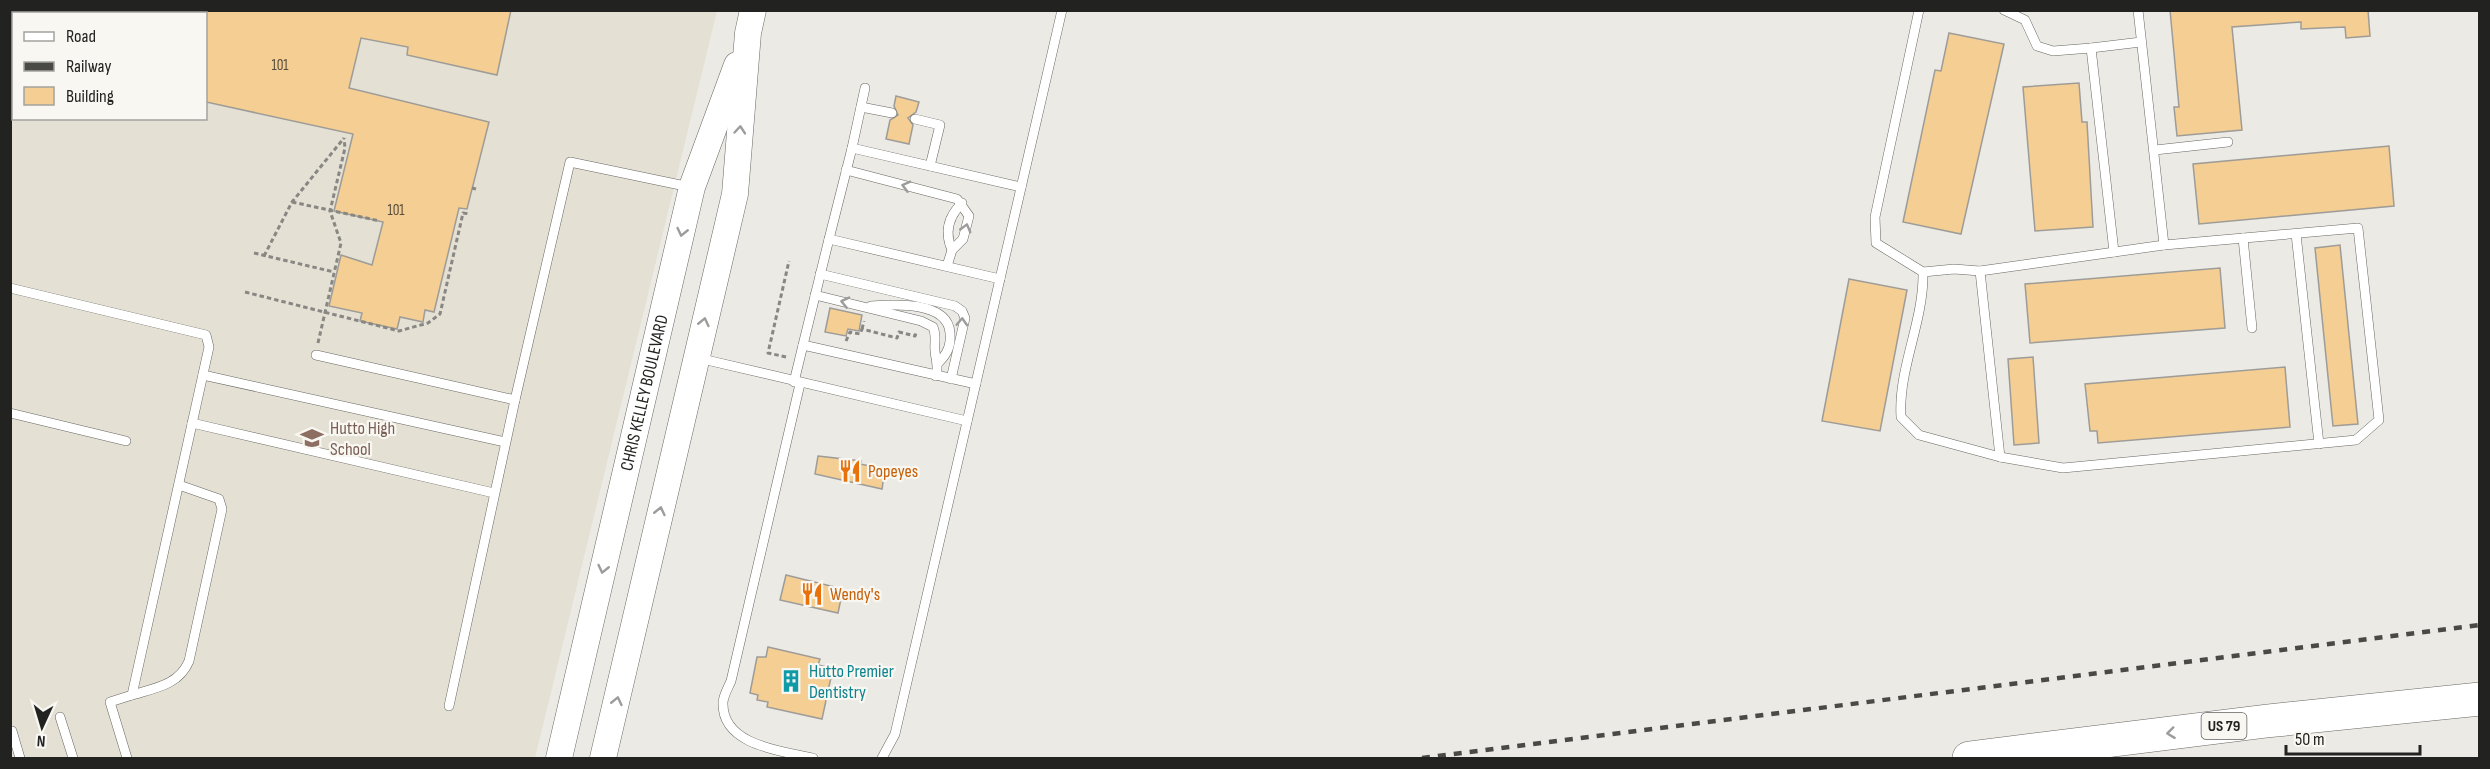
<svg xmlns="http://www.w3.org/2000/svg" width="2490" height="769" viewBox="0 0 2490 769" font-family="'Sofia Sans Condensed',sans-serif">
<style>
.built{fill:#e4e0d4;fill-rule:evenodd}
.building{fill:#f4ce92;stroke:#9e9c98;stroke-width:1.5}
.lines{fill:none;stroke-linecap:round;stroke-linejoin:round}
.lane-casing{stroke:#686762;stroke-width:10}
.secondary-casing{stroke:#686762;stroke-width:27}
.highway-casing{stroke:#686762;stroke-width:34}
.path{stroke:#888783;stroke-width:3;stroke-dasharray:4.5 3;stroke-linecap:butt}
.lane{stroke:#fff;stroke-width:9}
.secondary{stroke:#fff;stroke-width:26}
.highway{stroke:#fff;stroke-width:33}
.rail{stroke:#494946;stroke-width:4.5;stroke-dasharray:8 8;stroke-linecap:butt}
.oneway{stroke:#9c9c9b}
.labels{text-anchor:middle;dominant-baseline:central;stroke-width:4.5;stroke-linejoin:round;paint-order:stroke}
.number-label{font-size:15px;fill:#564d3c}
.shield{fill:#f9f7f2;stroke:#62625f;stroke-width:1.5}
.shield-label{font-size:16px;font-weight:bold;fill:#222220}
.street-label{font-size:18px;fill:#222220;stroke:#f9f7f2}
.education-label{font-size:18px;fill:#785e54;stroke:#f9f7f2;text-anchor:start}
.food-label{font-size:18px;fill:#c56008;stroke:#f9f7f2;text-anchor:start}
.culture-label{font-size:18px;fill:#0d838f;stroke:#f9f7f2;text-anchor:start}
</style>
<rect width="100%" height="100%" fill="#eceae5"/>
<path class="built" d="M10 11H717L535 758H11ZM14 14H206V118H14Z"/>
<g class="building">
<polygon points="206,10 511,10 497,75 407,55 408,47 361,38 349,88 489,122 467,209 459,208 434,312 425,310 423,322 400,317 397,329 360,321 362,313 329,306 341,255 372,265 383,222 334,211 353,134 206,102"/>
<polygon points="2170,10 2368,10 2370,36 2346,38 2345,27 2301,29 2301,22 2232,27 2242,130 2177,136 2174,107 2179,107"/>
<polygon points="1949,33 2004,44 1961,234 1903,222 1935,70 1941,71"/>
<polygon points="2079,83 2082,122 2087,122 2093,227 2035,231 2023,87"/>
<polygon points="896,96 919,102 916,112 908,118 913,125 909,144 886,139 890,120 898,115 894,106"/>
<polygon points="2389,146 2394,206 2199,224 2193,164"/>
<polygon points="2340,245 2358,424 2333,426 2315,248"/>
<polygon points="2220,268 2225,328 2030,343 2025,284"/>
<polygon points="1849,279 1907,290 1880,431 1822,421"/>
<polygon points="830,308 862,315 859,331 848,329 846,336 825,332"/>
<polygon points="2033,357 2039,443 2014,445 2008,359"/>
<polygon points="2285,367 2290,427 2098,443 2097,431 2090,431 2085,384"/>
<polygon points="818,456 861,461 860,464 885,469 882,489 815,474"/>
<polygon points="786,575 843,589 838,613 780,600"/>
<polygon points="768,647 820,659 818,665 833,668 822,719 767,707 768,702 757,700 758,695 750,693 757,657 766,657"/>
</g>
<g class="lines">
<g class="lane-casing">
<g id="lane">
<path d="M1919 10 1875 217 1876 243 1923 272C1924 322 1898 368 1901 417L1919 435 2000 457 2063 468 2356 440 2379 420 2358 228 2164 245"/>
<polyline points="2004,10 2025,20 2037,46 2053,51 2091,48"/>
<polyline points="74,14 74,10"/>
<polyline points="865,88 852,148 1021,187"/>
<polyline points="861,107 892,113"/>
<polyline points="915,119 940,125 930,166"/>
<polyline points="2155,150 2228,142"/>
<polyline points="846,170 957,199 969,216 963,239 952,250 947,266"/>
<polyline points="2296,234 2319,444"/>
<polyline points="2243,238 2252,328"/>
<polyline points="829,239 852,148"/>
<path d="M952 250C944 232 948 217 962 203"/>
<polyline points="2114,252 2091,48 2141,42"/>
<polyline points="1980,271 2164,245 2138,10"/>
<polyline points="1923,272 1954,269 1980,271 2000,457"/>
<polyline points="820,274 955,306 962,311 965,318 951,379"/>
<polyline points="10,288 206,335 209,347 132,695 110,702 127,758"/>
<path d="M815 295 921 321 933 327C937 337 934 342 935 351 936 363 939 363 936 376"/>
<path d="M871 306C894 304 948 301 950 333 951 345 948 353 939 362"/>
<polyline points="803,345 829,239 1000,279"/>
<polyline points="316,355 515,400 570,162 690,187"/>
<polyline points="698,358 967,421"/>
<polyline points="203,375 505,442"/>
<polyline points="794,382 803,345 976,384"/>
<path d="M800 384 731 681C728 688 723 696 723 703 722 746 783 751 813 758"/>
<polyline points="10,413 126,441"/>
<polyline points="192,423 494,493"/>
<path d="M132 695C155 688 179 685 189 661L222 509 219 499 179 485"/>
<polyline points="449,706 515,400"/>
<polyline points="60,717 73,758"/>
<polyline points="12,731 20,758"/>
<polyline points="882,758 895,734 1062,10"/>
</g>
</g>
<g class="secondary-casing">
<g id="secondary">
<path id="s1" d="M559 758 692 187 737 65"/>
<polyline points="603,758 735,194 748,33 753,10"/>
</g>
</g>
<g class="highway-casing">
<polyline id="highway" points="1969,758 2267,721 2480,699"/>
</g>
<g class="path">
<polyline points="10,91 14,92"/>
<polyline points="472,188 476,189"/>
<polyline points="292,202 380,221"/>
<polyline points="254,253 334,272"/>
<polyline points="264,256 292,202 344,138"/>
<polyline points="245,292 399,331 428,323 440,314 463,213 470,214"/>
<polyline points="862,329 864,321"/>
<polyline points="846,341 850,332 860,334 862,329 897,338 899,332 915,336 916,333"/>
<polyline points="318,343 341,243 330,211 345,148 344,138"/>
<polyline points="786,357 768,353 789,261"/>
</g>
<use href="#lane" class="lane"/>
<use href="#secondary" class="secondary"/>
<use href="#highway" class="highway"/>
<polyline class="rail" points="1422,758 2480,625"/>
</g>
<defs><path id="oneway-chevron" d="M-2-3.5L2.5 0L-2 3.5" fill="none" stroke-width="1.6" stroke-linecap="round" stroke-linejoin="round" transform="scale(1.5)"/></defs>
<g class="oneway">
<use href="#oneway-chevron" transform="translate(740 130) rotate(-85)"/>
<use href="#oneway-chevron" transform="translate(906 186) rotate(-165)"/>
<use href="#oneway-chevron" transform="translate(966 228) rotate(-75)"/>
<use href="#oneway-chevron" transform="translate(682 232) rotate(103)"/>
<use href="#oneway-chevron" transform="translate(845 302) rotate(-167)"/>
<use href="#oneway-chevron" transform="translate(704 322) rotate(-77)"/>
<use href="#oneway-chevron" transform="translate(962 322) rotate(-87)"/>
<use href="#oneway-chevron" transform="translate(660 511) rotate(-77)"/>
<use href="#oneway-chevron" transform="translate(603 569) rotate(103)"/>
<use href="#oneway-chevron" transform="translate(617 701) rotate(-77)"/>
<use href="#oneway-chevron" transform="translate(2171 733) rotate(173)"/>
</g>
<defs>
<g id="school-bare" transform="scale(1.8)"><path d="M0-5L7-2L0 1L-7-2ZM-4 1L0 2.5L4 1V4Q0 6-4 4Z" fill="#8d6e63" stroke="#f9f7f2" stroke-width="2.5" paint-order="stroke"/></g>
<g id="restaurant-bare" transform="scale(1.8)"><path d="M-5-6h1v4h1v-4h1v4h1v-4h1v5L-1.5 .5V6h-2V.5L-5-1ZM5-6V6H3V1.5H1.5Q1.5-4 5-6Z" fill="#e8710a" stroke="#f9f7f2" stroke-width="2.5" paint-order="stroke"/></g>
<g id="building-bare" transform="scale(1.8)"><path d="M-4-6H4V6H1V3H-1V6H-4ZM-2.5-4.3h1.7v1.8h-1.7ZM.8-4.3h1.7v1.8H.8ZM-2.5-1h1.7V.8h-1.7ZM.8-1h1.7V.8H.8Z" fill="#0f9aa8" stroke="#f9f7f2" stroke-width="2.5" paint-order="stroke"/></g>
</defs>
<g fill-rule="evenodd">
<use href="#school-bare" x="312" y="438"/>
<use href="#restaurant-bare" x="850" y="471"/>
<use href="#restaurant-bare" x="812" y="594"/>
<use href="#building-bare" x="791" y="681"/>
</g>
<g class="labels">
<g class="number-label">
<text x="280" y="65">101</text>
<text x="396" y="210">101</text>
</g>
<rect class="shield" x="2201.5" y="713" width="45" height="26" rx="4.5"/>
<g class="shield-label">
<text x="2224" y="726">US 79</text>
</g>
<g class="street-label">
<text stroke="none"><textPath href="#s1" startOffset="375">CHRIS KELLEY BOULEVARD</textPath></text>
</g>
<g class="education-label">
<text x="330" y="428">Hutto High<tspan x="330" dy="21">School</tspan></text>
</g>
<g class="food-label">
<text x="868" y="471">Popeyes</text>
<text x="830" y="594">Wendy's</text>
</g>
<g class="culture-label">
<text x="809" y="671">Hutto Premier<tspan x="809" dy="21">Dentistry</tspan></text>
</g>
</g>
<rect width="2490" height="769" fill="none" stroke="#222220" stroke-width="24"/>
<rect x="12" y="12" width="195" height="108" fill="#f9f7f2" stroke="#a3a29e" stroke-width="1.5"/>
<rect x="24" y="32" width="30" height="9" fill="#ffffff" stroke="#a3a29e" stroke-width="1.5"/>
<text x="66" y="42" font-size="18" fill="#222220">Road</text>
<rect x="24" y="62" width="30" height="9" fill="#494946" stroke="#a3a29e" stroke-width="1.5"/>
<text x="66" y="72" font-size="18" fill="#222220">Railway</text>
<rect x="24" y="87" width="30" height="18" fill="#f4ce92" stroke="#a3a29e" stroke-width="1.5"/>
<text x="66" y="102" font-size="18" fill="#222220">Building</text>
<g transform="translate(42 727) rotate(184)" stroke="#f9f7f2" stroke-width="4.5" paint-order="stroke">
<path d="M0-4.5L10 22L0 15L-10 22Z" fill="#222220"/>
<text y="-9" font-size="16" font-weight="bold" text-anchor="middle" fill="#222220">N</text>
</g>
<path d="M2286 745v9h134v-9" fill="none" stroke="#222220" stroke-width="3"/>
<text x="2295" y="745" font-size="18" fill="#222220" stroke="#f9f7f2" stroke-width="4.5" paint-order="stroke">50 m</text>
</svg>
